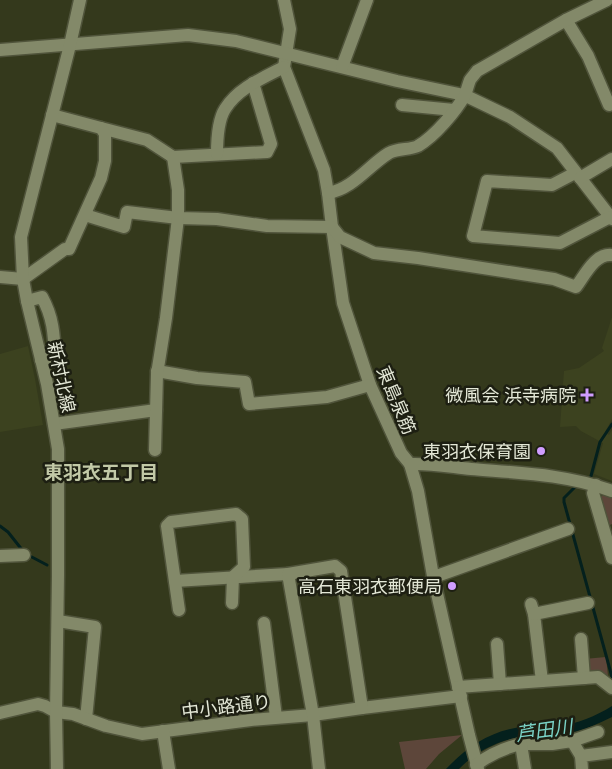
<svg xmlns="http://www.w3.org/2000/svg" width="612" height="769" viewBox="0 0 612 769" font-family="'Noto Sans','Noto Sans JP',sans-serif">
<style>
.built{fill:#3c421f}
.green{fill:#5d463a}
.water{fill:#04201d}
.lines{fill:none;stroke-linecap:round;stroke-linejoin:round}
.stream{stroke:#04201d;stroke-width:3}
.minor-casing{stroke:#50543b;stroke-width:15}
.minor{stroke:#838969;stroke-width:12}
.poi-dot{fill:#d09dff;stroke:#1d1f12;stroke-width:2}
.labels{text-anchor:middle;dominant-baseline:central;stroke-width:5;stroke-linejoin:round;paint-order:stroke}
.street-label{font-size:18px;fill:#e3e7d6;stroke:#1d1f12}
.poi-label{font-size:18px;fill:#e3e7d6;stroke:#1d1f12;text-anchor:end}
.neighbourhood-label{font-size:19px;font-weight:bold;fill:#c2c9a7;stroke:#1d1f12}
.water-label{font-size:19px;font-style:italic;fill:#7ad2c6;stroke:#1d1f12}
</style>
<rect width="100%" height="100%" fill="#34391c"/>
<g class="built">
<polygon points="612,317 612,419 605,432 609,435 612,430 612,481 594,474 603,443 581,431 576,426 560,427 564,371 579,368 604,351 602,348"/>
<polygon points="28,346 35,379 43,425 0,432 0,354"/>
</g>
<g class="green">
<polygon points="603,495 612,497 612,524 608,526 601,497"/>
<polygon points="606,657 608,676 600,671 589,672 584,659"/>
<polygon points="462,735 439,754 426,769 405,769 399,742"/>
</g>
<path class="water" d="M612 706V717C598 724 584 730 569 733 555 736 541 734 527 736 501 739 477 750 459 769H446C465 749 487 733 515 728 529 725 544 727 558 726 577 724 596 716 612 706Z"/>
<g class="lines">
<g class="stream">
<polyline points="591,476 600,442 612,424"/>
<polyline points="576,486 564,498 564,502 612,677"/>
<polyline points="0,526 8,532 23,551"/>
<polyline points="28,555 47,565"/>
</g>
<g class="minor-casing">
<g id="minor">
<polyline points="284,0 290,29 284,67 324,170 328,193 332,227 343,303 370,385 401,453 410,464 418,491 433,576 469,735 478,769"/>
<polyline points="566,20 588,56 609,105 612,103"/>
<polyline points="0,50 188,35 236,41 397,81 464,95 510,117 557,148 612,219"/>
<polyline points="342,67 367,0"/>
<polyline points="402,105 454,110"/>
<polyline points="101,128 147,140 173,157 267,152 271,144 253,83"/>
<path d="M217 154C217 141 218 120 225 109 238 88 263 78 284 67"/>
<polyline points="575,173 552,185 487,181 473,236 560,243 610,217"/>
<polyline points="580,178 612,159"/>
<path d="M328 193C353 189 369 165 389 153 398 148 410 150 418 146 435 136 456 111 465 95 467 90 468 85 470 80 472 77 475 74 477 71L566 20 607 0"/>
<path d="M85 215 124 227 127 212 178 218 217 219 267 226 332 227 340 237 374 253 418 258 554 279 576 287C585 275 595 253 612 255"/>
<polyline points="0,277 23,279 65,249 69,249 101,178 105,161 105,134 101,128 52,115"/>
<path d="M27 301 42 297C53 317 54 334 55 356L41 360"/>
<polyline points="157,371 197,378 245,382 249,404 327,397 370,385"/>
<polyline points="54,424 156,410"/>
<polyline points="155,450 157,374 166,318 178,218 178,190 173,157"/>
<path d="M410 464C429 463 451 467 471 469 519 473 566 474 612 491"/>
<polyline points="596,485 593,493 612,558"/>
<polyline points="0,556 24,555"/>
<polyline points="434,577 568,529"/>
<polyline points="175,581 288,574"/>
<polyline points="531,604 534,614 542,681"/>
<polyline points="179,610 167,526 171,522 236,514 242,519 244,567 233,577 232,603"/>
<polyline points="534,614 588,603"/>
<polyline points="58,621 95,627 86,719"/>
<polyline points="264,623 276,717"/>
<polyline points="581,639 584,678"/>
<polyline points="497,644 500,684"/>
<polyline points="458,687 598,677 612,688"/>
<polyline points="0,713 38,704 45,706 56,712 73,714 106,726 142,734 251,720 313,715 362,708 461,696"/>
<polyline points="163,731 169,769"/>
<polyline points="572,741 598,732"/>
<polyline points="521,744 552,744 572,741 581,756"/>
<path d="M476 765C490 754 504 748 521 744L525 769"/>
<polyline points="57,769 56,712 58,576 58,449 47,384 27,301 23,279 21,237 70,45 80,0"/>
<polyline points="319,769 313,715 288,574 335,566 341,571 362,708"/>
<polyline points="582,769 581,756 612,752"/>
</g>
</g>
<use href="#minor" class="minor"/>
</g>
<g class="poi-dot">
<path d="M584.5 387.5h5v5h5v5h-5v5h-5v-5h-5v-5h5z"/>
<circle cx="541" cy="451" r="5"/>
<circle cx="452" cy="586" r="5"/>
</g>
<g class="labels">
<g class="street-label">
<text transform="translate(62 377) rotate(78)">新村北線</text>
<text transform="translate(397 400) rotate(67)">東島泉筋</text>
<text transform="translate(226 706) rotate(-7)">中小路通り</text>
</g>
<g class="poi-label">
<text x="576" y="395">微風会 浜寺病院</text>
<text x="531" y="451">東羽衣保育園</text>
<text x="442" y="586">高石東羽衣郵便局</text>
</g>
<g class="neighbourhood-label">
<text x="101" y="472">東羽衣五丁目</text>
</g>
<g class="water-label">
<text transform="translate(544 730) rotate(-8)">芦田川</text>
</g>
</g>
</svg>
